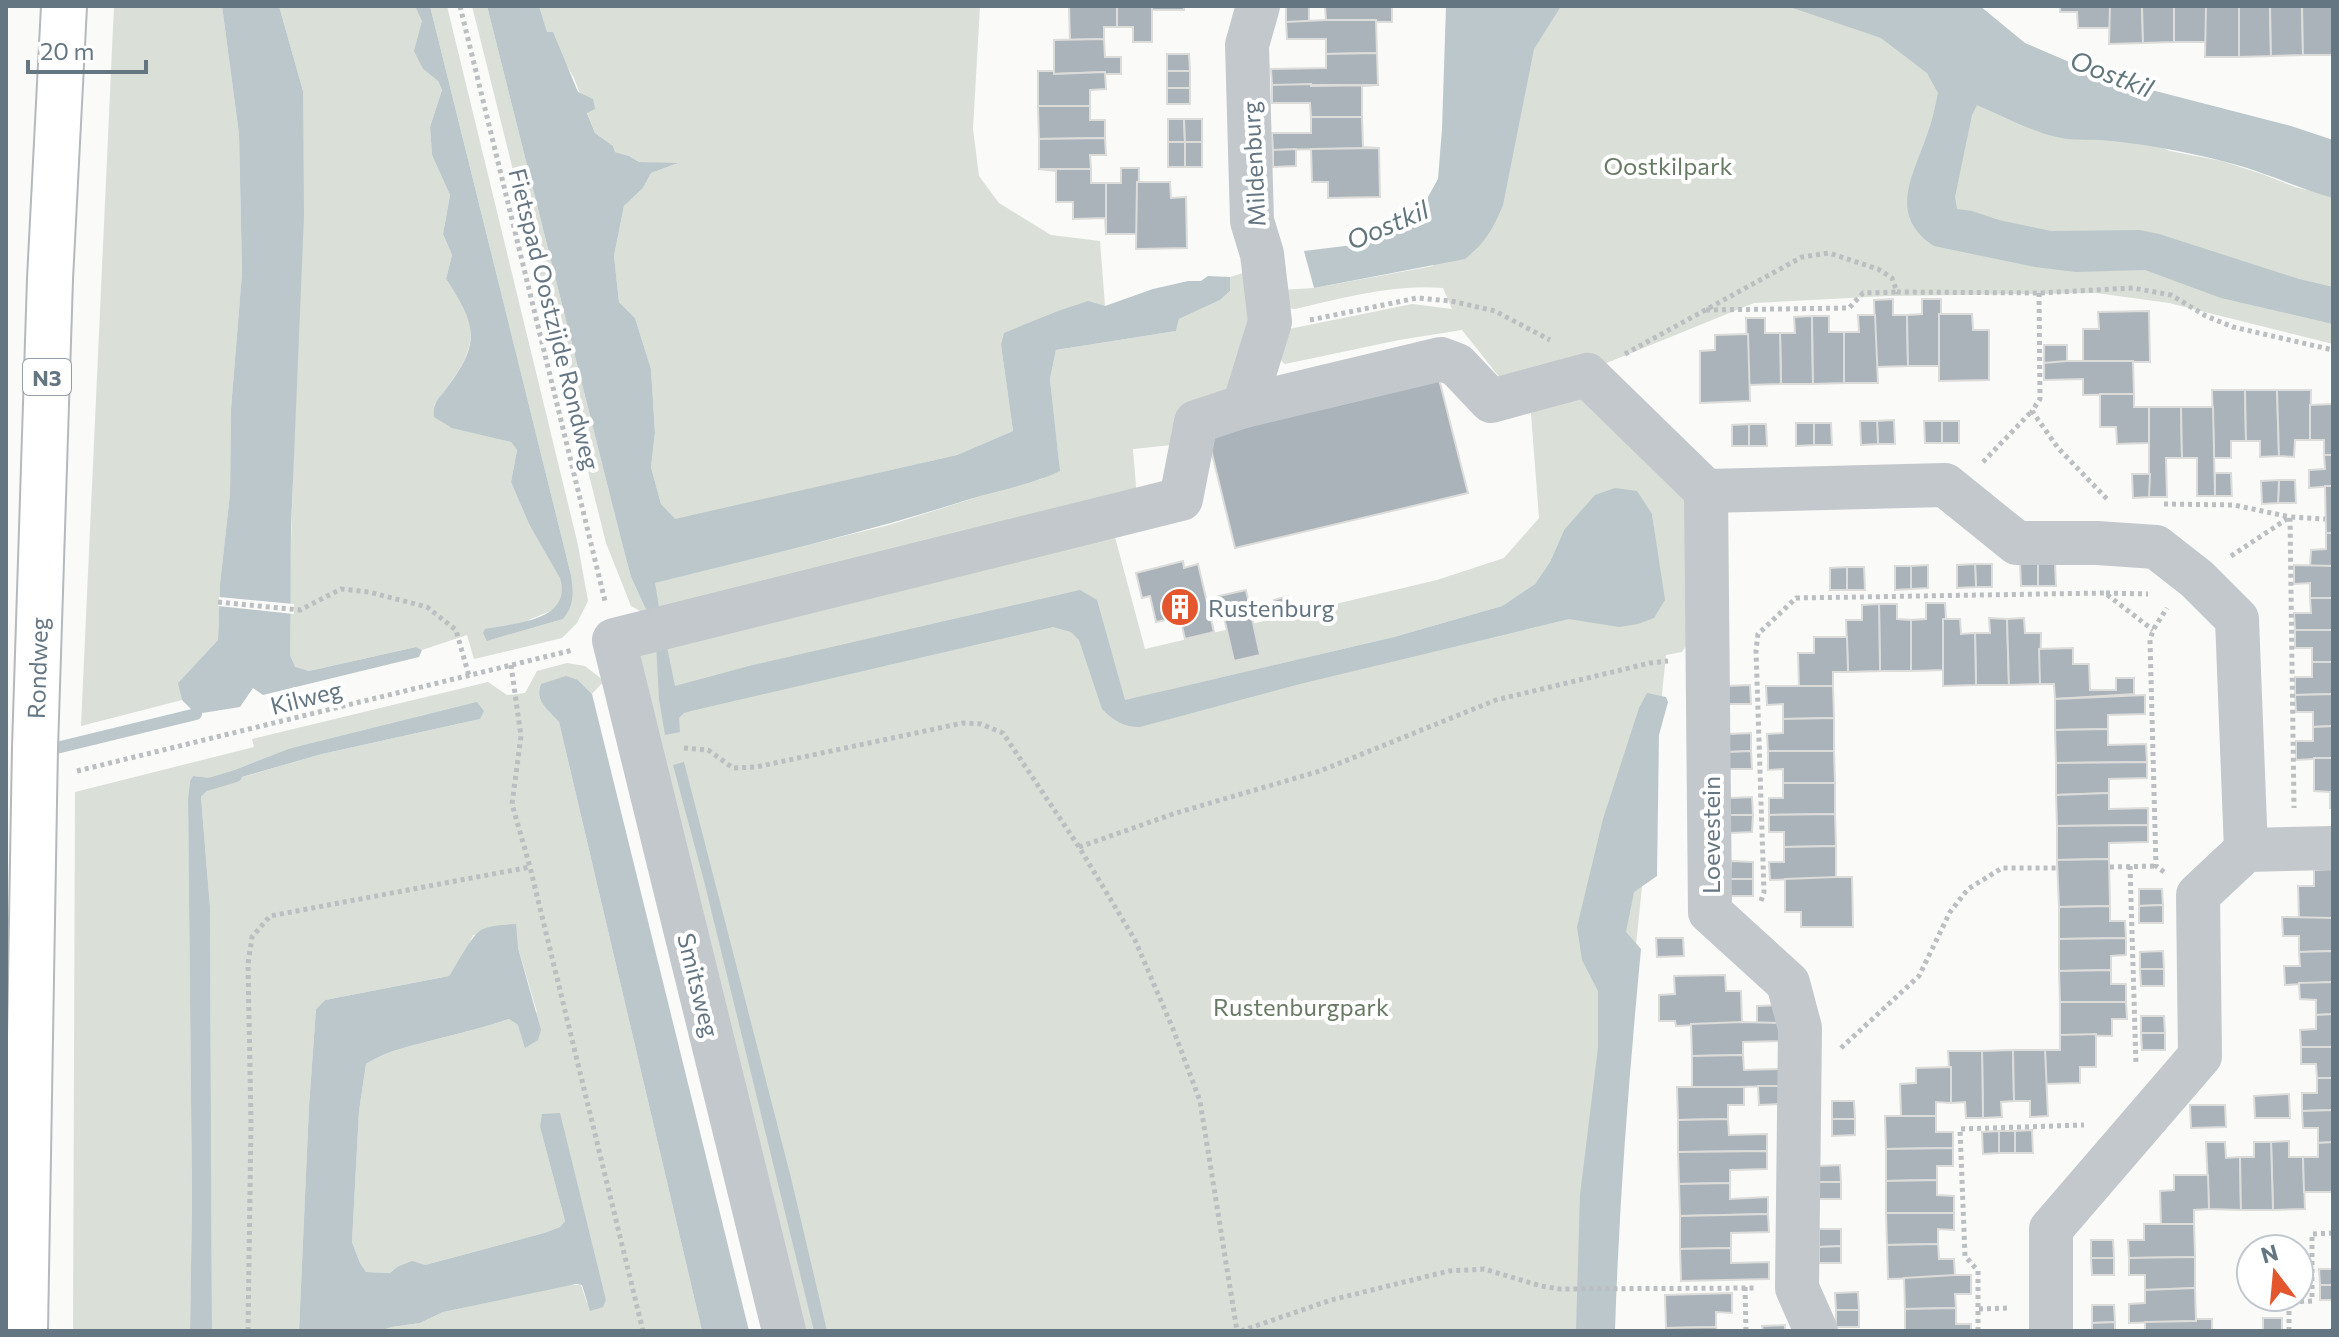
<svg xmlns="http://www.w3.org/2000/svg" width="2339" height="1337" viewBox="0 0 2339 1337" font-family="Commissioner,sans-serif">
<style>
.green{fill:#dadfd7;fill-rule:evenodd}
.water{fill:#bbc7cb}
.pier{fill:#fafaf8}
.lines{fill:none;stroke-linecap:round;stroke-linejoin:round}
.stream{stroke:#bbc7cb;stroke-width:12}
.building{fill:#aab3b9;stroke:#dcdcda;stroke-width:2}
.highway-casing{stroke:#b4b9bd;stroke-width:48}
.path{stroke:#bbbfc2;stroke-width:5;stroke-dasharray:4 4;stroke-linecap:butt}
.minor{stroke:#c3c8cc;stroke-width:44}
.highway{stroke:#fff;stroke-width:44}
.highway-bridge-casing{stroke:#b4b9bd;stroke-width:48;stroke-linecap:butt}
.highway-bridge{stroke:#fff;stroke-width:44}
.labels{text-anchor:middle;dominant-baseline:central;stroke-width:8;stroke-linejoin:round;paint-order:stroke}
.shield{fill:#fff;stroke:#939fa8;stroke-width:2}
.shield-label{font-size:22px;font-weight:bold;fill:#657683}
.street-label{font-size:24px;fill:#657683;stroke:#fff}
.park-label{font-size:24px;fill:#687a64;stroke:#fff}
.poi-label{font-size:24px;fill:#657683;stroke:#fff;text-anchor:start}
.water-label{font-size:26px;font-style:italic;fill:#60757c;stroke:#fff}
</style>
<rect width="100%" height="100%" fill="#fafaf8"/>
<g class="green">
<polygon points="114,6 222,6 239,134 242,273 231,409 230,494 220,584 218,640 179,682 182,700 81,726"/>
<path d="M279 6H415L423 21 415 51 423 69 438 81 442 90 430 127 432 155 450 195 443 234 452 255 446 279C452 288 459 297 464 306 483 346 457 374 434 405L478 433 511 442 517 450 511 482 529 524 561 578C570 610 550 610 527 621 514 627 500 634 487 641L563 619 571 575 430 6H447L578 545 588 601 577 623 562 638 474 659 467 635 422 650 416 647 309 671 295 668 290 655V585L303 91Z"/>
<polygon points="472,6 487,6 623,547 631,577 649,616 631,606 606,543"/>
<polygon points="539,6 980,6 973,129 979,176 999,203 1051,235 1100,241 1105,306 1001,345 1013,431 957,455 675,520 661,504 651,467 655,433 651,369 635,318 619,302 614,256 624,206 643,188 651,173 675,164 639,162 629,156 615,152 613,146 595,133 574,78 547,33"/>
<path d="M1556 6H1799L1894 38 2170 151 2222 161 2262 174 2295 187 2333 196V344L2169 303 2096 293 1887 296 1754 303 1582 373 1512 393 1462 330 1399 340 1285 364 1271 352 1279 331 1412 304 1452 309 1443 288C1394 284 1343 298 1295 309L1287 308 1281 290 1314 288 1433 266 1531 46Z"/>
<polygon points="1257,269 1265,348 1182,444 1133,449 1137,499 660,614 654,583 889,525 1006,488 1042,479 1059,463 1050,379 1056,350 1176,331 1179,319 1220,300 1230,291 1230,277"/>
<path d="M1567 388 1689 487 1696 631 1682 652 1666 655 1596 1331H799L629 642 1112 526 1145 649 1437 580 1504 558 1539 518 1530 401ZM1652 514 1664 601 1618 591 1156 693 1394 637 1502 606 1535 584 1550 562 1564 530Z"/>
<path d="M567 663 585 666 604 681 592 694 578 680 541 684C534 702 549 710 559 722L702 1331H380L392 1327 420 1323 443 1312 567 1285H581L587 1303 606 1301 559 1113 540 1127 565 1221 560 1227 544 1233 425 1265 397 1267 390 1273 366 1272 360 1263 352 1242 359 1111 366 1064C387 1050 412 1046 437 1039 461 1033 485 1027 509 1019L518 1025 537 1012 518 948 473 935 467 949 449 976 325 1000 316 1009 309 1106 299 1331H212L210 907 201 797 212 785 210 778 193 776 190 781 188 798 192 1202 190 1331H73L75 792 254 747 252 739 488 682 507 695 525 693 537 671ZM480 719 322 754 222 783 219 776 288 749Z"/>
</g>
<g class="water">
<polygon points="222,6 279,6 303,91 304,216 291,528 290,655 295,667 309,671 416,647 422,650 419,657 263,695 253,688 240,707 196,714 182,700 178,683 218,640 220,584 230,494 231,409 242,273 239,134"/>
<path d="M415 6H430L571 575C573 593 575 604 563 619L487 641 483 633 485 629C515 623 573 621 560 578L529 524 511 482 517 450 511 442 452 428 434 417C433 402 437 401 446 389 481 343 477 325 446 279L452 255 443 234 450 195 432 155 430 127 442 90 438 81 423 69 414 51 422 21Z"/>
<path d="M487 6H539L547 32H553L578 92 593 99 595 109 587 113 595 133 613 146 615 152 629 156 639 162 678 163 651 173 643 188 624 206 614 256 619 302 635 318 651 369 655 433 651 467 661 504 675 519 957 455 1013 431 1001 345 1004 333 1058 311 1088 301 1105 306 1153 289 1188 281H1201L1208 276 1230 277V291L1220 300 1179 319 1176 331 1056 350 1050 379 1060 471C1031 485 998 490 967 500 864 533 759 557 655 583L660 614 649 616 631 577 623 547Z"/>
<path d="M1446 6H1561L1534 49 1503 205C1493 229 1486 242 1465 259L1314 288 1304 251 1353 245 1419 213 1438 179 1442 129Z"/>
<path d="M1787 6H1980L2025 43 2109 79 2291 126 2333 140V198C2295 187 2260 170 2222 161 2183 151 2140 143 2100 140 2085 139 2072 141 2057 137 2030 131 2003 116 1977 105L1972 115 1955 197 1957 209 1972 211 1999 220 2051 231 2140 230 2159 234 2299 279 2333 287V324L2221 298 2145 270 2076 272 2035 267 1934 246C1887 215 1913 176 1927 135 1932 122 1935 107 1938 93L1927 73 1881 38Z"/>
<path d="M1615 488 1637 491 1652 514 1665 600 1654 618 1638 624 1619 627 1569 619 1300 684 1140 727C1124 727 1114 721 1102 709L1079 640 1071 632 1053 627 691 711 684 713 679 718 680 732 665 735 659 699 656 644 666 642 675 686 749 666 1080 590 1097 600 1125 700 1394 637 1502 606 1535 584 1550 562 1564 530 1595 495Z"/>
<path d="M566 676 578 680 592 694 749 1331H702L559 722C549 710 534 702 541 684Z"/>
<path d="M1647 693 1666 697 1668 702 1659 735 1657 876 1634 892 1626 932 1641 949C1629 1076 1619 1203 1615 1331H1576L1580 1195 1598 1048V991L1582 960 1577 927 1603 819 1639 708Z"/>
<polygon points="477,702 484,711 480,719 322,754 221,783 219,776 288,749"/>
<polygon points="684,762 791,1178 827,1331 814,1331 704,881 673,765"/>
<polygon points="193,776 211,778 212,785 201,797 210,907 212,1331 190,1331 192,1202 188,798 190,781"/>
<path d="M516 924 518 948 541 1030 538 1040 525 1048 518 1025 509 1019C485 1027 461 1033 437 1039 412 1046 387 1050 366 1064L359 1111 352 1242 360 1263 366 1272 390 1273 397 1267 412 1261 425 1265 544 1233 560 1227 565 1221 540 1127 542 1114 560 1113 606 1300 603 1307 590 1311 582 1285 576 1284 443 1312 420 1323 392 1327 380 1331H299L309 1106 316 1009 325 1000 449 976C457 965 472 933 483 929 493 925 505 925 516 924Z"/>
</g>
<polygon class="pier" points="219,597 294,604 294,614 218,606"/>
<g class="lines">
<g class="stream">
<polyline points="44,751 196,714"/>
<polyline points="196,788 236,776"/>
</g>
</g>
<g class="building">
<polygon points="1023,6 1117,6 1117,27 1104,27 1104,39 1070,40 1069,6"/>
<polygon points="1117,6 1152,6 1152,42 1133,42 1133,27 1117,27"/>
<rect x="1152" y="6" width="32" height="4"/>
<rect x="1286" y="6" width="23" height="16"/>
<polygon points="1325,6 1392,6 1392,22 1326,21"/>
<polygon points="2060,6 2110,6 2111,28 2078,28 2077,12 2060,12"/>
<polygon points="2110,6 2142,6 2143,43 2109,44"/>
<polygon points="2142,6 2174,6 2174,42 2143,43"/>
<polygon points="2174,6 2206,6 2207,42 2174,42"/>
<polygon points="2206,6 2239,6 2239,57 2205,57"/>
<polygon points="2239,6 2270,6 2271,56 2239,57"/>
<polygon points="2270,6 2302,6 2303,55 2271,56"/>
<polygon points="2302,6 2333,6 2333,55 2303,55"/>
<polygon points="1326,20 1376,20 1377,53 1326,54 1326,39 1287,39 1286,22"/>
<polygon points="1104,39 1105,57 1121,57 1121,74 1105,74 1105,72 1054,74 1054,40"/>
<polygon points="1377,53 1378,85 1272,85 1271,69 1326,68 1326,54"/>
<polygon points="1167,54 1189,54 1190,71 1167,71"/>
<polygon points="1038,71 1054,71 1054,74 1105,72 1106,89 1090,90 1090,106 1038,106"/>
<rect x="1167" y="71" width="23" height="17"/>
<polygon points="1311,84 1311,86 1378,85 1362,86 1362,117 1311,117 1310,103 1272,103 1272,85"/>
<rect x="1167" y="88" width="23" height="16"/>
<polygon points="1038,106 1090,106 1090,120 1105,120 1105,138 1039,139"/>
<polygon points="1311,117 1362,117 1363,147 1379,148 1273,150 1272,133 1311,133"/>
<polygon points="1168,119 1184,119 1185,142 1168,142"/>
<polygon points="1184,119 1202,119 1202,142 1185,142"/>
<polygon points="1105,138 1106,155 1090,155 1091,169 1039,169 1039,139"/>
<rect x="1168" y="142" width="17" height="25"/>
<rect x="1185" y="142" width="17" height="25"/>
<polygon points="1379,148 1380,197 1328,198 1328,182 1312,182 1311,149"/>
<polygon points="1296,149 1296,166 1273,167 1273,150"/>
<polygon points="1121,168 1139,168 1138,234 1106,234 1106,183 1121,183"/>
<polygon points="1039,169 1091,169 1091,183 1106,183 1106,234 1105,218 1073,219 1073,202 1056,202 1056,171"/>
<polygon points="1137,182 1170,182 1171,198 1186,197 1187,248 1136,249"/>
<polygon points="1893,299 1893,315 1907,315 1908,366 1876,367 1874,300"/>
<polygon points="1922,299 1941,299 1941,366 1908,366 1907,315 1922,314"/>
<polygon points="2149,311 2150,362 2083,362 2083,329 2099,329 2098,312"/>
<polygon points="1939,314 1972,314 1973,330 1989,330 1989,380 1939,381"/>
<polygon points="1858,315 1875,315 1878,383 1844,383 1844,332 1859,332"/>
<polygon points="1812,316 1813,384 1781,384 1780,333 1795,333 1794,317"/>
<polygon points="1812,316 1829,316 1829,332 1844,332 1844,383 1813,384"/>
<polygon points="1746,318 1765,318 1765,333 1780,333 1781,384 1748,385"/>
<polygon points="1748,334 1750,401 1700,403 1700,351 1715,350 1715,335"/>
<rect x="2044" y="345" width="23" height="18"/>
<polygon points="2067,361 2133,361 2134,394 2083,395 2083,379 2044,380 2044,363"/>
<polygon points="1439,379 1468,493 1235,548 1207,433"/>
<polygon points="2212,390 2245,390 2246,441 2231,441 2231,458 2214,458"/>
<polygon points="2245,390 2277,390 2279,456 2260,457 2260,441 2246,441"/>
<polygon points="2277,390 2311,390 2310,440 2295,440 2294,457 2279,456"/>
<polygon points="2100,394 2134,394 2134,407 2149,407 2149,443 2117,444 2116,427 2100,427"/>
<polygon points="2333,404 2333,455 2324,455 2324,440 2310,440 2310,405"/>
<polygon points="2149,407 2181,407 2182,458 2166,458 2167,497 2149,497"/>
<polygon points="2181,407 2213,407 2215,496 2197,496 2197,458 2182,458"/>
<polygon points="1894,420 1895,444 1878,444 1877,421"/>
<polygon points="1860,421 1877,421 1878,444 1861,445"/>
<polygon points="1924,421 1942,421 1942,443 1925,443"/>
<rect x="1942" y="421" width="17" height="22"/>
<polygon points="1796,423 1814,423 1814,445 1796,446"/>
<polygon points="1814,423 1831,423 1832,445 1814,445"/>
<polygon points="1749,424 1766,424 1767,446 1749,446"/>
<polygon points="1749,424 1749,446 1732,446 1732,425"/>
<polygon points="2324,455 2333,455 2333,486 2309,488 2309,470 2325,469"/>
<polygon points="2215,473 2231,473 2232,496 2215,496"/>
<polygon points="2132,474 2150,474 2149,497 2133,498"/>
<polygon points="2279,480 2295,480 2296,503 2278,503"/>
<polygon points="2279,480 2278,503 2262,504 2261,481"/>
<polygon points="2325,486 2333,486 2333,533 2326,533"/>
<polygon points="2326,533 2333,533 2333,566 2310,567 2311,550 2326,549"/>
<polygon points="1183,561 1184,568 1198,564 1214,632 1185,639 1180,617 1156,622 1150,596 1142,598 1136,573"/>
<polygon points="2020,563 2038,563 2038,586 2021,586"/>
<polygon points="2038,563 2055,563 2056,586 2038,586"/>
<polygon points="1975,564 1992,564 1992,587 1976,587"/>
<polygon points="1975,564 1976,587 1957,588 1957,565"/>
<polygon points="1928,565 1928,588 1911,589 1911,566"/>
<polygon points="2294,565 2333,566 2333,598 2310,598 2310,583 2294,584"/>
<polygon points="1895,566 1911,566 1911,589 1895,590"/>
<polygon points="1847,567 1847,590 1830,590 1830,568"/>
<polygon points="1847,567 1864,567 1865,590 1847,590"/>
<polygon points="1246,590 1260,655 1234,661 1219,596"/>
<polygon points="1288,596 1292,614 1278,617 1274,600"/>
<polygon points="2310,598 2333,598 2333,630 2295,630 2294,613 2311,613"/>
<polygon points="1926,603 1945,603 1946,619 1943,619 1944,670 1911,671 1911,620 1926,619"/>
<polygon points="1879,604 1897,604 1897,619 1911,620 1911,671 1880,671"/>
<polygon points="1879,604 1880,671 1848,672 1846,620 1862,620 1862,605"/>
<polygon points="1989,618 2007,619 2009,685 1976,685 1975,633 1990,633"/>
<polygon points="2024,618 2025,633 2041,633 2040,684 2009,685 2007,619"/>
<polygon points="1943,619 1960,619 1961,634 1975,633 1976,685 1943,686"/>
<polygon points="2295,630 2333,630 2333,662 2312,662 2312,648 2295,648"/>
<polygon points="1814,637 1847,637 1848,672 1833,672 1833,686 1799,687 1798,653 1814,653"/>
<polygon points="2073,648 2073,664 2089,664 2090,690 2116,690 2116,678 2134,678 2134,694 2055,699 2054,684 2040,684 2039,649"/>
<polygon points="2312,662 2333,662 2333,694 2295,695 2295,677 2312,677"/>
<polygon points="1750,685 1751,704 1727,704 1727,686"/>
<polygon points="1766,686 1833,686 1834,718 1783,719 1783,704 1767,705"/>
<polygon points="2333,694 2333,726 2313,727 2313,712 2296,712 2295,695"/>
<polygon points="2145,695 2145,714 2108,715 2108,729 2055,730 2055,699"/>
<polygon points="1834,718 1834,751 1768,751 1767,734 1783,733 1783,719"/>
<polygon points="2333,726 2333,758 2296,760 2296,741 2313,741 2313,727"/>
<polygon points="2108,729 2108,745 2146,744 2147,762 2056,763 2055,730"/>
<polygon points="1751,733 1751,751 1728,752 1728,734"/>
<polygon points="1751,751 1752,769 1729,769 1728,752"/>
<polygon points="1768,751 1834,751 1835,783 1783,783 1783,769 1768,770"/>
<polygon points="2314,758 2333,758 2333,808 2330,808 2330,792 2314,791"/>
<polygon points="2147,762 2147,778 2109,779 2109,793 2056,795 2056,763"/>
<polygon points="1783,783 1835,783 1835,814 1769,815 1769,798 1783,798"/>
<polygon points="2109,793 2109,809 2148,808 2148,825 2057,826 2056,795"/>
<polygon points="1752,797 1753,815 1729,815 1729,798"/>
<polygon points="1835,814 1836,846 1784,847 1784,832 1769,832 1769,815"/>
<polygon points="1729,815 1753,815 1752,832 1730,833"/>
<polygon points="2148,825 2148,842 2109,843 2109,859 2057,860 2057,826"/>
<polygon points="1836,846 1836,878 1770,880 1769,862 1784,862 1784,847"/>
<polygon points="2109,859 2110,906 2059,907 2057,860"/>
<polygon points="1731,861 1753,862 1753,879 1730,879"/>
<polygon points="2333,869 2333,918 2299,919 2298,886 2314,886 2314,870"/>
<polygon points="1836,877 1852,877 1853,927 1801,927 1801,912 1785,912 1785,879"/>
<rect x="1730" y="879" width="23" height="17"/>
<polygon points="2139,889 2162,889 2163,905 2139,906"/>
<polygon points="2163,905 2163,923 2139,923 2139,906"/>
<polygon points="2110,906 2110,921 2125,921 2126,938 2059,939 2059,907"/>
<polygon points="2282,917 2333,918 2333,951 2299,952 2299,936 2283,936"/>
<polygon points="1656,938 1683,938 1684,956 1657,957"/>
<polygon points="2126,938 2126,955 2111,956 2111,970 2059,971 2059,939"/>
<polygon points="2163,951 2164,969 2140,969 2140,952"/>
<polygon points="2333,951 2333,982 2285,985 2284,966 2300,966 2299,952"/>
<polygon points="2140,969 2164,969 2164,986 2141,986"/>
<polygon points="2111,970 2111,984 2126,984 2126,1002 2060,1002 2059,971"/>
<polygon points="1725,975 1726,991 1741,991 1742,1023 1676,1026 1675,1021 1659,1021 1659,995 1675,994 1674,976"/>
<polygon points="2333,982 2333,1014 2316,1015 2316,1000 2300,999 2299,983"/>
<polygon points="2060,1002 2126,1002 2127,1019 2112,1019 2112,1036 2060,1035"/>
<polygon points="1780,1005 1780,1023 1757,1023 1757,1006"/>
<polygon points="2333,1014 2333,1047 2301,1047 2300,1030 2316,1029 2316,1015"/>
<polygon points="2141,1016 2164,1016 2165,1033 2141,1033"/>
<polygon points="1742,1022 1780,1023 1781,1041 1743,1042 1743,1055 1692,1056 1691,1024"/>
<polygon points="2141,1033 2165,1033 2165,1050 2142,1050"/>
<polygon points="2096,1034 2096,1067 2080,1067 2080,1083 2046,1084 2045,1050 2060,1050 2060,1035"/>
<polygon points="2301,1047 2333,1047 2333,1078 2317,1078 2316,1064 2301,1064"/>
<polygon points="2013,1050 2014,1101 2001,1102 2002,1117 1983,1118 1982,1051"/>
<polygon points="2013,1050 2045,1050 2048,1116 2030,1117 2030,1101 2014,1101"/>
<polygon points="1948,1051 1982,1051 1983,1118 1966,1118 1965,1102 1951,1103"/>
<polygon points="1743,1055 1744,1070 1781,1069 1782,1086 1692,1088 1692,1056"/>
<polygon points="1951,1067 1951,1103 1936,1102 1936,1116 1901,1117 1900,1084 1916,1083 1916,1068"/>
<polygon points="2317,1078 2333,1078 2333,1110 2302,1111 2302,1093 2317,1093"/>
<polygon points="1758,1086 1782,1086 1782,1104 1759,1105"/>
<polygon points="1677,1087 1744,1087 1744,1105 1728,1105 1728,1119 1678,1120"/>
<polygon points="2289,1094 2290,1118 2255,1118 2254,1096"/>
<polygon points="1832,1101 1854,1101 1855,1119 1832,1119"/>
<polygon points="2190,1105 2225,1105 2226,1127 2191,1128"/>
<polygon points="2333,1110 2333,1142 2318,1143 2318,1128 2303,1128 2302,1111"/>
<polygon points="1885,1116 1936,1116 1936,1132 1953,1132 1953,1148 1886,1149"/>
<polygon points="1728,1119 1729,1135 1767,1134 1767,1151 1678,1152 1678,1120"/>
<polygon points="1832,1119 1855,1119 1855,1135 1832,1136"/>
<polygon points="2032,1130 2033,1153 2015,1153 2015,1131"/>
<rect x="1999" y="1131" width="16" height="22"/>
<polygon points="1999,1131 1999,1153 1983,1154 1982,1132"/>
<polygon points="2289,1141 2289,1157 2303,1157 2305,1209 2273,1210 2271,1142"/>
<polygon points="2206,1142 2225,1142 2226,1158 2240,1157 2241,1210 2209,1209"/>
<polygon points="2254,1142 2271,1142 2273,1210 2241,1210 2240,1157 2254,1157"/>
<polygon points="2333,1142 2333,1192 2304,1192 2303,1157 2318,1157 2318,1143"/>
<polygon points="1953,1148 1953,1166 1937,1166 1937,1180 1886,1181 1886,1149"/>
<polygon points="1767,1151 1767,1169 1730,1170 1730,1183 1679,1184 1678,1152"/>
<polygon points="1840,1165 1841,1182 1818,1182 1818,1166"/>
<polygon points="2174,1175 2208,1175 2209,1209 2194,1210 2194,1224 2161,1225 2160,1191 2174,1190"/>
<polygon points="1937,1180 1937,1195 1954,1196 1954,1213 1886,1213 1886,1181"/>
<polygon points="1818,1182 1841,1182 1841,1199 1819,1199"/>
<polygon points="1730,1183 1730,1199 1768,1197 1768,1214 1680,1216 1679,1184"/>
<polygon points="1886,1213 1954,1213 1954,1230 1938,1229 1938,1244 1887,1245"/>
<polygon points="1768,1214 1769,1232 1731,1233 1731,1248 1680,1249 1680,1216"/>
<polygon points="2144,1224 2194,1224 2195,1257 2129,1258 2128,1240 2144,1240"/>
<polygon points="1819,1229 1841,1229 1841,1246 1819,1247"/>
<polygon points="2091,1240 2113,1240 2114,1258 2091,1258"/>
<polygon points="1938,1244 1939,1259 1954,1259 1955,1277 1888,1279 1887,1245"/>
<polygon points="1841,1246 1841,1263 1819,1263 1819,1247"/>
<polygon points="1731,1248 1731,1263 1769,1262 1769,1279 1681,1281 1680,1249"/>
<polygon points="2195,1257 2195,1288 2145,1290 2145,1275 2129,1275 2129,1258"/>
<polygon points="2091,1258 2114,1258 2114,1275 2092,1275"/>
<polygon points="2319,1269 2333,1269 2333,1285 2320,1285"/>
<polygon points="1955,1275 1971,1275 1971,1294 1955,1294 1956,1308 1905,1309 1904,1278"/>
<rect x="2320" y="1285" width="13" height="15"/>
<polygon points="2195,1288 2196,1321 2129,1323 2129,1304 2145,1303 2145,1290"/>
<polygon points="1858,1292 1859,1310 1836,1310 1835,1293"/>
<polygon points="1732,1293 1732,1313 1716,1312 1716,1327 1666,1328 1665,1295"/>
<polygon points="2092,1305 2114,1305 2115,1322 2092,1323"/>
<polygon points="1956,1308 1956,1324 1971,1324 1971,1331 1905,1331 1905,1309"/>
<rect x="1836" y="1310" width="23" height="17"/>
<rect x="2263" y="1318" width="19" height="13"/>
<polygon points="2196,1319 2212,1319 2212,1331 2145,1331 2145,1322 2196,1321"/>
<polygon points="2115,1322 2115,1331 2092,1331 2092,1323"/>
<polygon points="1785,1325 1785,1331 1763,1331 1762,1326"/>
<polygon points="1716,1327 1717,1331 1666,1331 1666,1328"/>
</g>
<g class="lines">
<g class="highway-casing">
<g id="highway">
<polyline points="35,748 50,279 64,6"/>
<polyline points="25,1331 34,802"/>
</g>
</g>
<g class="path">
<polyline points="460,6 605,601"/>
<polyline points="2039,293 2040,399 2032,411 2058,448 2107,499 2106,501"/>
<polyline points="1706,310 1849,308 1863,293 1897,292"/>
<polyline points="1310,320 1417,298 1451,301 1495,311 1550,340"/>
<polyline points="1625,354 1802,257 1829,253 1878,269 1892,278 1897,292 2039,293 2133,288 2171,295 2206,316 2233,327 2333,350"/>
<polyline points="1983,462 2032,411"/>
<polyline points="2164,504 2234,505 2290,517 2294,808"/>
<polyline points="2231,556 2290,517 2325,519"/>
<polyline points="2106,593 2148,594"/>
<polyline points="218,602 300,610 341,589 369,592 427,607 456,630 469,676"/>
<polyline points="511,665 521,736 512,804 530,867 643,1331"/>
<polyline points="684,748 708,750 733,768 756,767 963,723 981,724 1003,733 1079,847 1135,940 1173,1029 1200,1101 1237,1331"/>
<polyline points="77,771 573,650"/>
<polyline points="1079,847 1176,813 1320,771 1496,700 1650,663 1668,661"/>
<polyline points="2130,866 2136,1065"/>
<polyline points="2110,867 2156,866"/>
<polyline points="2164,872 2156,866 2150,640 2153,630 2167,608"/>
<polyline points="1761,901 1764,892 1756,650 1758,634 1796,598 2105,593 2153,630"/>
<polyline points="1841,1048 1919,976 1950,912 1968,889 2002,868 2058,868"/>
<polyline points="1745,1287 1746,1331"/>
<polyline points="1979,1309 2010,1308"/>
<polyline points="248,1331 251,1123 248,964 252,937 270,916 530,867"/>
<polyline points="1241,1331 1331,1300 1449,1271 1484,1269 1541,1286 1560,1289 1756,1288"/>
<polyline points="1978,1331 1978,1271 1965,1256 1960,1129 2084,1125"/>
<polyline points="2289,1331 2289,1302 2312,1301 2312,1234 2333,1233"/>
</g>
<g class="minor">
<polyline points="1244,406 1270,322 1262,254 1252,221 1247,45 1258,6"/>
<polyline points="1706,491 1945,485 2017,543 2097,543 2156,547 2197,579 2237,619 2246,850 2198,895 2200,1056 2051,1229 2051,1331"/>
<polyline points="2246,850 2333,848"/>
<polyline points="784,1331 614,640 1181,499 1196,422 1244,406 1441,359 1457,365 1491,401 1587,375 1706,491 1710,912 1788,983 1800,1028 1797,1288 1816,1331"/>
</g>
<use href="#highway" class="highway"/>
<g class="highway-bridge-casing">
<polyline id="highway-bridge" points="34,802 35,748"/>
</g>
<use href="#highway-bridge" class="highway-bridge"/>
</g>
<defs>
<g id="building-disc" transform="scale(2)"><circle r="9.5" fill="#e4572e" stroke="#fff"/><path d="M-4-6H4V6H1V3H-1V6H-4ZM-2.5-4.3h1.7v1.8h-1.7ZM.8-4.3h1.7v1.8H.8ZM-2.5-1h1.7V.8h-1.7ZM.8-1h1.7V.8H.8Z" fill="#fff"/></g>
</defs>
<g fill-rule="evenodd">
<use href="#building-disc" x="1180" y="607"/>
</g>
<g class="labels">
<rect class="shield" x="23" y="359" width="48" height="36" rx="6"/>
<g class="shield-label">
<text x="47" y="377">N3</text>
</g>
<g class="street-label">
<text transform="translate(1253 164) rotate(-93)">Mildenburg</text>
<text transform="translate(555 319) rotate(76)">Fietspad Oostzijde Rondweg</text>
<text transform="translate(37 668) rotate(-88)">Rondweg</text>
<text transform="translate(306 697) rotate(-14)">Kilweg</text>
<text transform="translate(1710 835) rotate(-90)">Loevestein</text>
<text transform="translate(699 985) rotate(76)">Smitsweg</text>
</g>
<g class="park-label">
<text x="1668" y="165">Oostkilpark</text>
<text x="1301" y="1006">Rustenburgpark</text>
</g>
<g class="poi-label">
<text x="1208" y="607">Rustenburg</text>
</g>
<g class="water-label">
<text transform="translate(2112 73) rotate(21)">Oostkil</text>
<text transform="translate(1387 224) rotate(-23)">Oostkil</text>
</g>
</g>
<rect width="2339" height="1337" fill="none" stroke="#657683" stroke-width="16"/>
<g transform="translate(2275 1273) rotate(344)"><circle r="38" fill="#ffffff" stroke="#c1c8cd" stroke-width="2"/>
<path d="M0-6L14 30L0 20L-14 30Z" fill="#e4572e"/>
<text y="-12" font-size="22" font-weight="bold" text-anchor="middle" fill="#657683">N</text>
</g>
<path d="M28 60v12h118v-12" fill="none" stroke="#657683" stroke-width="4"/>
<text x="40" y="60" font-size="24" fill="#657683" stroke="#ffffff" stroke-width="6" paint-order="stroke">20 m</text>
</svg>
